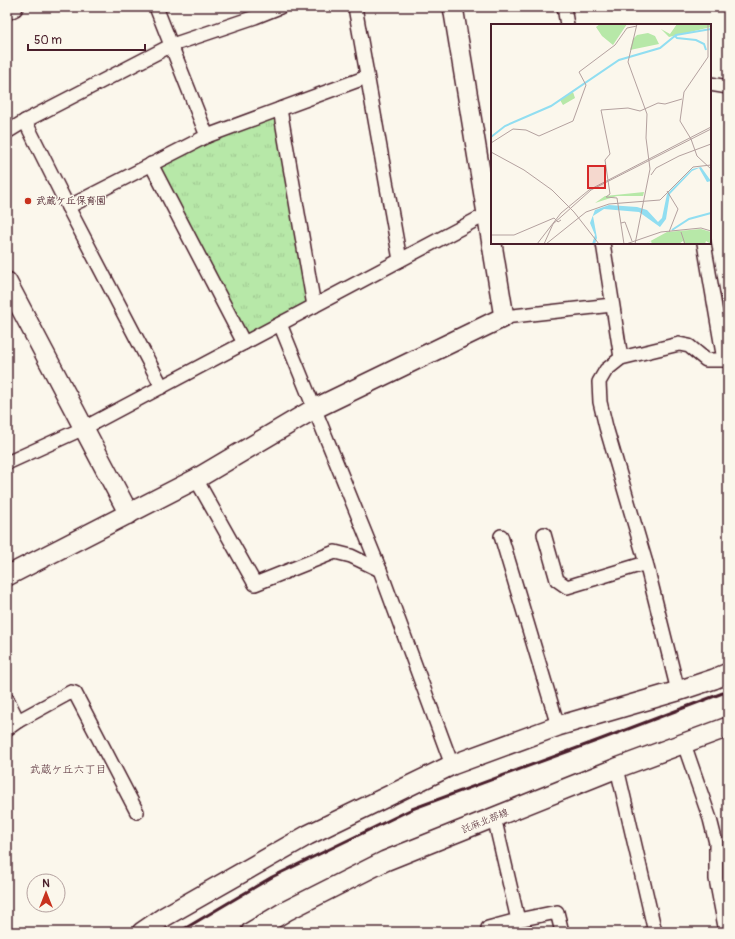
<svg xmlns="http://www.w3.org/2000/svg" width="735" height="939" viewBox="0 0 735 939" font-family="Pangolin,'Klee One',sans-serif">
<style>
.park{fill:url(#park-tufts);stroke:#80846a}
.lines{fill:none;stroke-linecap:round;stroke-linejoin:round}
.street-casing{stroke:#4a1f2b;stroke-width:16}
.secondary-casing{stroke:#4a1f2b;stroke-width:22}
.street{stroke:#fbf7ec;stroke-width:13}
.secondary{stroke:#fbf7ec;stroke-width:19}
.rail{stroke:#4a1f2b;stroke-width:3}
.poi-dot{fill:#c8321e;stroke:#fbf7ec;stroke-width:1.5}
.labels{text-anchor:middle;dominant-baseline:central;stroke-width:3;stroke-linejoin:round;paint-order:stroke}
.poi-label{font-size:10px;font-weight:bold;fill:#4a1f2b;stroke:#fbf7ec;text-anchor:start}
.street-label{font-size:10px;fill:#4a1f2b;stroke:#fbf7ec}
.neighbourhood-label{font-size:11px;fill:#4a1f2b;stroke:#fbf7ec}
.inset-river{fill:none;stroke:#91def1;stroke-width:2}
.inset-road{fill:none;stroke:#b4a19f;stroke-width:1}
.view{fill:#d62828;fill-opacity:0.15;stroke:#d62828;stroke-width:2}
.inset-edge{fill:none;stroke:#4a1f2b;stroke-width:2}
</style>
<defs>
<pattern id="park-tufts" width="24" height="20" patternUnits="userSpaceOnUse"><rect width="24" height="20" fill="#b7e8a8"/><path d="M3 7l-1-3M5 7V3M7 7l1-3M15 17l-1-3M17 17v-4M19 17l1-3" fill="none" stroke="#9fc791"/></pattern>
</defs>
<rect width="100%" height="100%" fill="#fbf7ec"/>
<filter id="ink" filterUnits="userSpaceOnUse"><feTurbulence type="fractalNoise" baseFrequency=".025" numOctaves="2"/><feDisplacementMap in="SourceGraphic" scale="8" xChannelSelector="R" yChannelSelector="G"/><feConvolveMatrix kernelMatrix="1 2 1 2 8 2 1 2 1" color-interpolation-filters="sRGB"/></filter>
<g filter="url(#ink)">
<polygon class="park" points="280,109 314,306 244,343 151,164"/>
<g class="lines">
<g class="street-casing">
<g id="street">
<polyline points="156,7 207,136"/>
<polyline points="355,7 400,260"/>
<polyline points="564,7 567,25"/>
<polyline points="710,84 728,87"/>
<polyline points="280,109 314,306"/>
<polyline points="25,121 68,207 162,387"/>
<polyline points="7,132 25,121 172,45 255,17 280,7"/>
<polyline points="151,164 244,343"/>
<polyline points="68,207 207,136 367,77"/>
<polyline points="603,243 621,358"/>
<polyline points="704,243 724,360"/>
<polyline points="504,317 612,305"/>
<polyline points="280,324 380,570 452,765"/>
<polyline points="7,463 84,428 487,214"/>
<polyline points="196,479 255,584 335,552 351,556 380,570"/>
<polyline points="544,534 557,580 567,587 646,563"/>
<polyline points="501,536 558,726"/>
<polyline points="678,691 646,563 606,427 600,402 599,382 606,370 621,358 679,344 689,346 706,360 728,360"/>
<polyline points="7,699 18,721 7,729"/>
<polyline points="18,721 71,692 75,693 137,812"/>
<polyline points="684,744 710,819 716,843 716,879 726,932"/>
<polyline points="617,768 655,932"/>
<polyline points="518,920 557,912 562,932"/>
<polyline points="489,932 488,928 518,920 494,817"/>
</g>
</g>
<g class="secondary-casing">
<g id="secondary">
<polyline points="7,10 13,7"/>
<polyline points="7,282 129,514"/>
<polyline points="7,576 196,479 314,409 504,317 453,7"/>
<polyline points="142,932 164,917 308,835 452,765 558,726 678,691 714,679 728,673"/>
<polyline points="251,932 286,911 385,861 617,768 728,727"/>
</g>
</g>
<use href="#street" class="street"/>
<use href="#secondary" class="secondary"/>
<polyline class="rail" points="179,932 272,877 412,809 599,740 728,691"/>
</g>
</g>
<circle class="poi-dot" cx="28" cy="201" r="4"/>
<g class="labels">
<g class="poi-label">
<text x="36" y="201">武蔵ケ丘保育園</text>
</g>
<g class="street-label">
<text transform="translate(485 821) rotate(-22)">託麻北部線</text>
</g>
<g class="neighbourhood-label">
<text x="68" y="769">武蔵ケ丘六丁目</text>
</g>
</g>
<g transform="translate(491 24)">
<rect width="220" height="220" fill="#fbf7ec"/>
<path d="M109 0H136L122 21 111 12 105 3ZM186 0H220V3L178 13 170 5 179 10ZM153 168 152 172H126L104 179 114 172Z" fill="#b7e8a8"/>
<path d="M157 9 164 12 168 20 139 26 142 15 146 11ZM82 68 84 74 72 81 69 76ZM210 205 220 208V220L215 217 214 220H193L192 217 188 220H161L160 217 154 220 176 208Z" fill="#b7e8a8"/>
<path d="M210 143 220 157 216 158 208 144 201 147 179 170 175 195 169 203 148 188 113 185 102 192 106 214 104 220H101L104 211 99 199 104 186 118 181 146 183 156 186 167 198 171 194 176 170 201 145Z" fill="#91def1"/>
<path class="inset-river" d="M184 12 186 14 205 16 213 20 215 26M0 113 14 102 60 82 128 36 169 24 185 11 220 5M181 206 198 195 220 189"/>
<path class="inset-road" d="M146 0 137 38 156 90 155 114 159 145M217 0V33L193 68 189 97 200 115 206 132 220 145M0 119 22 105 35 106 48 112 82 97 95 61 88 48 124 21 136 4 146 2M0 128 33 146 61 166 83 188 108 220M160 151 165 144 188 132 220 120M176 167 187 185 178 208M130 199 134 198 141 217M190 208 194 220M0 211H23L63 194 67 198 70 196M46 220 70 189 98 166 220 103M53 220 62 200 100 166 220 105M55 220 95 188 118 180 169 176 202 143 220 141M133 220 126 174 115 173 119 170 114 136 119 130 110 86 137 84 149 87 167 79 174 80 191 75M135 220 170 208 210 204 220 207M144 220 159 145"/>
<path class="view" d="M97 142H114V164H97Z"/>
<rect width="220" height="220" class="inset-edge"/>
</g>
<rect width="735" height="939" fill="none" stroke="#fbf7ec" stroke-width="24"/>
<rect x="12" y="12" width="711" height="915" fill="none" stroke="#4a1f2b" stroke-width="1.5" filter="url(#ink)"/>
<g transform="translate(46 893)"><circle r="19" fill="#fbf7ec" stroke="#b4a19f"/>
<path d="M0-3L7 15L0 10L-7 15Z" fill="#c8321e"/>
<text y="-6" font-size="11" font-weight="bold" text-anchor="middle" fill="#4a1f2b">N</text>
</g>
<path d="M28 44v6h117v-6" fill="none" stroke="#4a1f2b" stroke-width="2"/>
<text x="34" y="44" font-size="12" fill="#4a1f2b" stroke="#fbf7ec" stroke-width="3" paint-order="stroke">50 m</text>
</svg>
